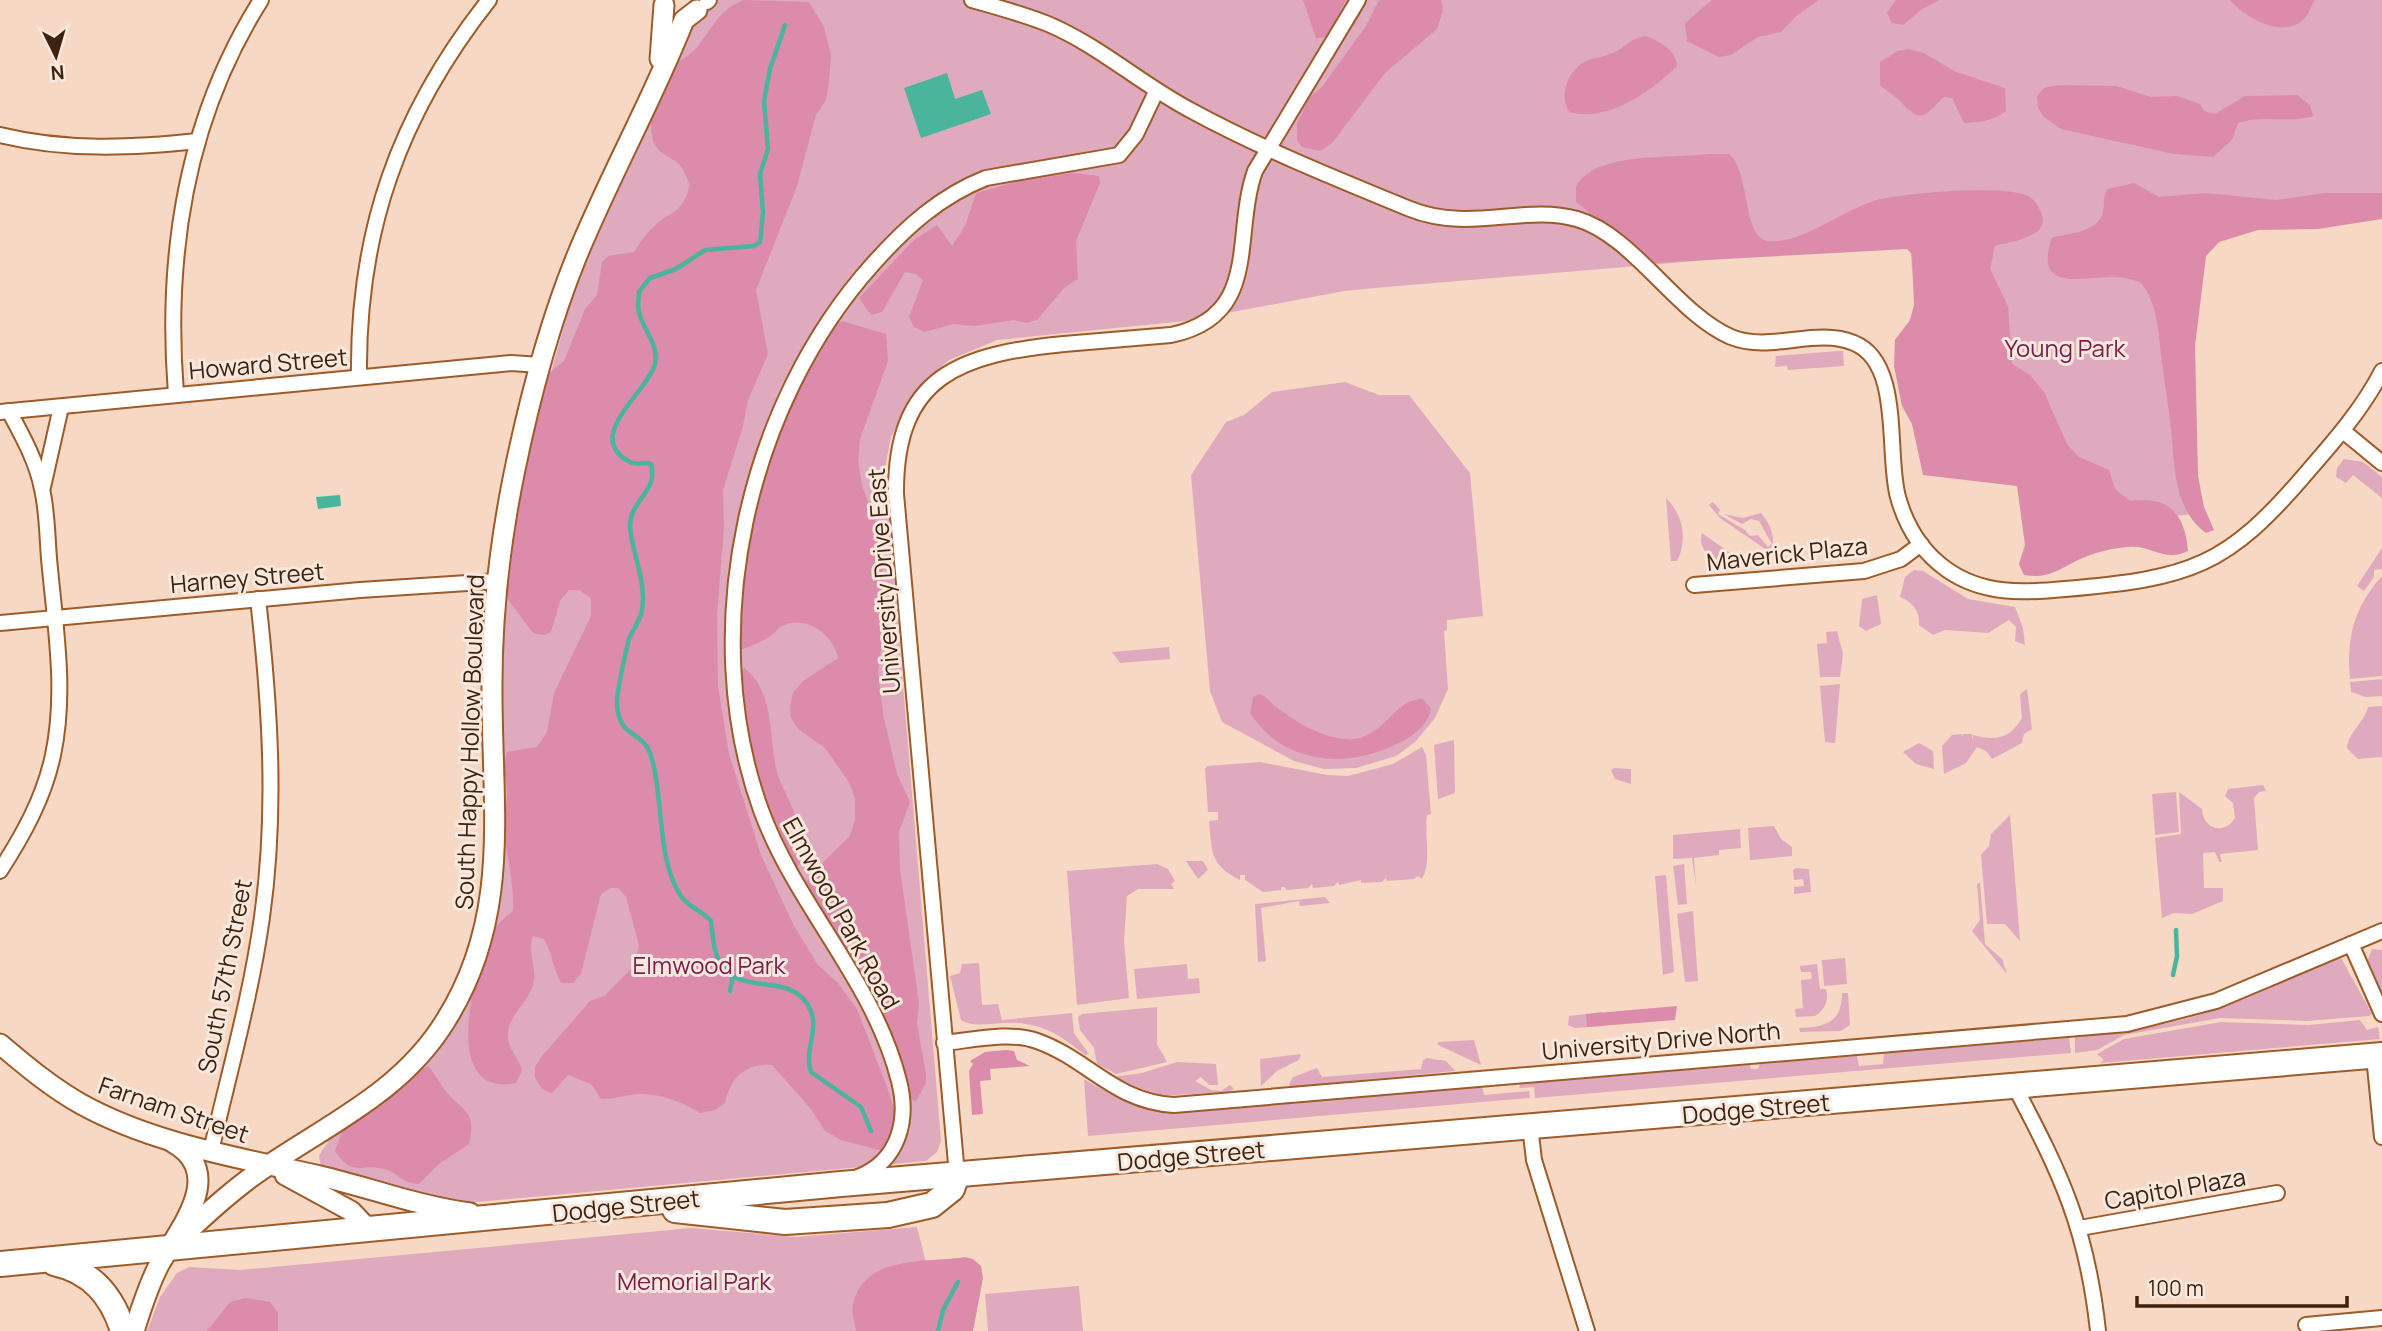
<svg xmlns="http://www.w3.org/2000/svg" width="2382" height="1331" viewBox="0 0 2382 1331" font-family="Manrope,sans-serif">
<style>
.green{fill:#dfaabe}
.forest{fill:#dc8baa}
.water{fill:#4ab59c}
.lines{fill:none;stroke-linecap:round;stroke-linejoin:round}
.stream{stroke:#4ab59c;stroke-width:4.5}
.street-casing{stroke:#9d5b29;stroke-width:18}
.secondary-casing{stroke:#9d5b29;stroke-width:23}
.highway-casing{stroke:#9d5b29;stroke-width:28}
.street{stroke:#fff;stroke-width:14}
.secondary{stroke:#fff;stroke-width:19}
.highway{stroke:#fff;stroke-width:24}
.labels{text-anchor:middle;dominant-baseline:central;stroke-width:6;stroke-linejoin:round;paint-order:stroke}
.park-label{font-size:24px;fill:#7b1c4b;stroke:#f8e8de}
.street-label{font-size:24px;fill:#3e220d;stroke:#f8e8de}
</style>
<rect width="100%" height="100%" fill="#f6d8c4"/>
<g class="green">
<path d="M716 0H2382V202L2174 222 2197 514 2052 525 2047 463 1928 472 1910 243 1386 287 1344 291 1185 321 997 340 949 360 917 389 891 437 885 469 941 1141 937 1152 926 1161 455 1204 321 1167 319 1156C333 1127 374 1110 398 1092 459 1044 495 959 503 884L502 645 504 603 524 471 574 289 680 44 697 17Z"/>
<polygon points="1839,351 1843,351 1844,366 1788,370 1787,366 1775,367 1776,356"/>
<polygon points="1345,382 1379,395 1409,395 1470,473 1483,616 1447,620 1447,630 1444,631 1448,689 1435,718 1415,742 1396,756 1356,768 1324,769 1294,761 1222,722 1210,691 1191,475 1226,422 1244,415 1272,392"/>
<polygon points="2344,459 2363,462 2382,477 2382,498 2353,475 2346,483 2336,477 2337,468"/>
<path d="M1666 498C1683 515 1688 539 1677 561H1671Z"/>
<path d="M1713 502 1720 510 1718 514 1745 530 1750 536 1758 535 1768 547 1772 544 1759 521 1751 519 1742 524 1724 514 1743 518 1761 513C1771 525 1776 537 1771 553L1720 518 1709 505Z"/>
<path d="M1702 533 1750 567 1726 569C1714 558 1697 552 1702 533Z"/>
<polygon points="2382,548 2382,569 2374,570 2374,577 2364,591 2357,586"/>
<path d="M1914 570 1923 571 1968 599 2015 607 2023 628 2025 645 2015 641 2016 627 2009 620 1988 633 1945 630 1933 635 1919 625C1920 610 1913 603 1900 597L1905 577Z"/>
<path d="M2382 576V676L2350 679C2346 638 2354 607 2382 576Z"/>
<polygon points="1877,595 1881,624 1866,631 1859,626 1862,599"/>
<polygon points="1837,631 1843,654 1840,677 1820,677 1817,644 1827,643 1826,632"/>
<polygon points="1169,647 1170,659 1120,663 1112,652"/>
<polygon points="2382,679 2382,696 2366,697 2351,692 2350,682"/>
<polygon points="1840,684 1835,743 1825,742 1820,686"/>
<path d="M2027 689 2032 729 2024 734 2022 743 1992 759 1986 751 1977 747 1966 763 1944 774 1942 746 1952 735 1962 734 1963 737V734H1972V741L1973 735C1995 741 2010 739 2022 718L2020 694Z"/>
<path d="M2382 706V757L2358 759 2347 748C2349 731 2364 723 2368 707Z"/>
<polygon points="1454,740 1455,793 1438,799 1434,745"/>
<polygon points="1919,743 1933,751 1934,769 1916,764 1903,752"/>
<path d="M1422 747 1426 755 1431 814 1427 815C1424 836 1432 861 1422 879L1418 876 1414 879 1387 881 1386 878 1382 882 1361 883V880L1339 885 1338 882 1334 886 1313 888 1312 884 1308 888 1286 890 1285 887H1281V890L1263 892 1245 880V875H1240V880C1210 865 1212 853 1209 821L1218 820V812H1208L1205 769 1207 766 1260 762 1327 775 1348 776 1393 764Z"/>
<polygon points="1614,768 1631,769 1631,784 1615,779 1611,770"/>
<path d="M2263 785 2266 791 2259 792 2254 798 2258 850 2220 854 2222 862H2219L2215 852 2203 853 2204 888H2223V901L2192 914 2174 913 2162 918 2155 838 2181 834 2179 792 2202 809C2203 830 2225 835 2235 818L2233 803 2225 796 2228 789Z"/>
<polygon points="2176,792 2179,832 2155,835 2152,794"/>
<polygon points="2010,815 2020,941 2005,924 1987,924 1981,855 1989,846 1991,834"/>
<polygon points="1774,826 1781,839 1792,847 1792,856 1750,860 1748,828"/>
<polygon points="1740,829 1741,848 1719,850 1719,855 1694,858 1696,885 1692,858 1673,859 1673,835"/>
<polygon points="1186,861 1203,861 1208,870 1198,879"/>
<polygon points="1157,864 1168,869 1175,881 1171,884 1174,889 1138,889 1127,896 1124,941 1129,998 1077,1005 1067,871"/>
<polygon points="1684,864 1687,904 1678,905 1673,866"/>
<polygon points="1796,868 1809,869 1811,892 1794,894 1794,887 1804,886 1803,879 1794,880 1793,870"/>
<polygon points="1666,875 1674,972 1663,975 1655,876"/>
<polygon points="1980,883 1985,944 2002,959 2007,974 1972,931 1980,920 1977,884"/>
<polygon points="1325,897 1330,903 1300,906 1299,901 1261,908 1266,961 1258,962 1255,904"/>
<polygon points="1693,911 1698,981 1685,982 1677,914"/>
<polygon points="2372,949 2382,950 2382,998 2367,962"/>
<polygon points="1845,958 1847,984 1824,986 1822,960"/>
<path d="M2341 958 2372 1014 2369 1016 2307 1021 2220 1018 2124 1035 2097 1050 2075 1053V1037C2132 1032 2188 1022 2242 1000 2275 987 2307 969 2341 958Z"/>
<path d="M979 963 982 1005 998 1004 1002 1020 1072 1013 1074 1033 1089 1054 1085 1055C1060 1034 1039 1021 1005 1023 990 1023 974 1028 961 1020L950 976 960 973 962 964Z"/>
<polygon points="1187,964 1188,979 1199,978 1200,993 1137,999 1134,969"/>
<path d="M1817 964 1820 989H1826C1829 1000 1825 1010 1815 1016L1796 1017 1795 1009 1803 1008 1801 980 1812 979 1811 972H1801L1800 966Z"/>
<path d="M1842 993H1848L1850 1025 1841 1031 1800 1032 1799 1028C1825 1027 1842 1023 1842 993Z"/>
<polygon points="1157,1007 1157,1044 1167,1062 1116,1074 1097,1064 1094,1048 1080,1030 1078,1017 1082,1014"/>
<polygon points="1602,1012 1603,1026 1575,1028 1568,1025 1569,1016"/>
<polygon points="2360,1020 2367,1030 2378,1027 2380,1039 2100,1063 2104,1060 2097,1054 2124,1039 2221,1022 2309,1025"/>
<polygon points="2069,1038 2071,1053 1535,1098 1534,1087 1519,1088 1520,1084 1750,1065 1751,1069 1758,1069 1760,1064 1857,1056 1859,1066 1883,1064 1884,1053"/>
<polygon points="1474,1040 1481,1065 1438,1045 1438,1042"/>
<polygon points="1301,1054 1299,1060 1277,1071 1261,1086 1260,1059"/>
<polygon points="1427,1058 1446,1061 1455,1071 1291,1087 1289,1084 1293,1077 1317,1068 1322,1077 1421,1069 1423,1060"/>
<polygon points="1177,1062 1216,1064 1218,1085 1209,1085 1201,1077 1195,1081 1211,1090 1221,1091 1230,1085 1234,1089 1228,1092 1156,1096 1134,1089 1113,1077 1142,1073"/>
<path d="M1084 1079C1114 1096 1136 1110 1174 1113L1482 1087 1484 1095 1529 1091 1530 1098 1088 1136Z"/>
<polygon points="917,1227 943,1331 147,1331 160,1297 177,1273 189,1267 240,1270 692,1228 795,1237"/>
<polygon points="1079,1286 1083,1331 988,1331 985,1294"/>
</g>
<g class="forest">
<path d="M743 0 809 2 824 27 831 55 829 83 826 100 816 115 797 186 756 290 768 354 748 400 743 426 723 490 724 527 717 616 718 686 729 754 761 855 794 926 818 965 838 983 857 1009 887 1087 895 1112 892 1137 883 1151 841 1140 825 1131 811 1109 772 1065C745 1063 731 1077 725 1103L715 1110 700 1113C681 1101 653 1091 630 1095 619 1097 612 1099 601 1099L591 1084 568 1075 552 1093 542 1089 535 1078V1067L542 1056 590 1001 604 996 634 966 639 945 626 897 618 888H610L601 894 581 974 573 983H561C553 968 552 953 544 939L533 936C527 950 536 965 534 980 532 1003 499 1019 510 1046 514 1055 519 1060 522 1070L516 1083C439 1099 474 971 491 935 496 925 504 918 513 911 514 884 508 860 504 834 502 820 507 809 507 795 508 779 500 768 507 752L537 747 547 732 554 693 591 616V598L579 590H569L560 601 551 632 544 635 533 633 504 594 506 570 535 417 549 373 564 361 585 309 597 295 602 262 608 256 634 252C640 242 647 233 655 225 675 208 682 215 690 184 687 179 684 170 680 165 671 156 658 155 653 140 647 120 657 85 670 69 679 60 692 55 699 45 713 26 720 10 743 0Z"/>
<polygon points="1303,0 1346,0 1327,37 1316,38"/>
<polygon points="1379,0 1441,0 1443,10 1437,29 1385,73 1332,143 1320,151 1302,147 1297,140 1297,123 1309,98 1322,87 1366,26"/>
<polygon points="1712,0 1819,0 1796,16 1781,32 1758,37 1731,55 1719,57 1687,41 1685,23"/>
<polygon points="1896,0 1940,0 1922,9 1903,25 1892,23 1887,13"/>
<path d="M2230 0H2315C2311 5 2309 15 2304 19 2282 40 2245 17 2230 0Z"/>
<path d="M1646 36C1660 42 1676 49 1677 66 1652 91 1607 123 1569 112 1559 94 1568 70 1586 61 1596 57 1608 56 1617 51 1629 44 1632 38 1646 36Z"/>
<path d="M1909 49 1924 53 1954 71 2005 88 2006 111C1992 122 1980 122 1964 123L1952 98 1944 97C1923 118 1921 124 1899 100 1893 94 1886 91 1880 85V62L1898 51Z"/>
<path d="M2058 85 2116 86 2152 97 2177 96 2200 104 2204 111 2215 114 2245 96 2297 95 2310 105 2313 116C2289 124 2263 114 2238 123L2232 140 2213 157 2174 154 2061 129 2044 117 2038 108 2037 96 2044 88Z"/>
<path d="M1708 154H1729C1751 173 1742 238 1768 241 1801 245 1844 209 1877 200 1907 193 1998 185 2026 195 2032 197 2037 204 2040 210 2054 237 2013 241 1995 246L1990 269 2008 306 2012 364 2030 375 2044 392 2067 444 2079 457 2109 470 2115 489 2130 501C2169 495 2185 514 2188 551 2165 563 2151 544 2127 547 2114 548 2096 552 2085 557 2063 566 2050 580 2024 575L2019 564 2025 545 2017 486 1923 475 1912 424 1902 406 1894 366 1895 340 1910 320 1914 305 1912 254 1907 249 1652 263 1576 202V187C1594 151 1672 159 1708 154Z"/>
<polygon points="1074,173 1099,176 1100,183 1076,241 1078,279 1064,288 1037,320 1026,323 1014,320 974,326 953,324 924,332 914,327 909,317 923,280 916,274 905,272 882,312 871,315 859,298 914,240 937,225 952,246 965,226 976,193 1020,181"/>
<path d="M2134 183 2159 197 2205 193 2277 200 2324 193H2382V219L2318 229 2258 230 2219 242 2206 256 2195 346 2198 476 2204 507 2214 530 2206 533C2176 511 2175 474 2172 440 2170 411 2164 383 2161 354 2158 329 2157 301 2140 282 2130 279 2119 276 2108 277 2076 279 2034 289 2052 238 2068 233 2095 233 2102 215 2106 205 2101 200 2108 189Z"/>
<path d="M842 321 886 334 888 361 860 439 858 460 862 486 879 530 886 615 878 671 883 714 897 774 910 802 899 832 900 869 919 1003 917 1024 926 1074V1083L916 1101 909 1098 884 1043 809 916 805 883 815 870 850 836 855 820V798L849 782 825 748 798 729 791 718 790 706 793 693 803 681 838 658C834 635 806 614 782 626 777 629 774 634 769 637 760 643 748 647 738 651L728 645 726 632 729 604C748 517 755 417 814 346 823 336 830 327 842 321Z"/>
<path d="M744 668C776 692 768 738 777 772 784 798 822 849 793 871 767 811 728 747 732 680Z"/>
<path d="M1259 694C1266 696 1270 702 1276 707 1297 722 1318 736 1344 739 1382 744 1393 698 1423 699L1431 709C1428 725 1413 736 1399 743 1347 769 1285 766 1250 713L1253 697Z"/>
<polygon points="1677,1006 1675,1020 1587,1027 1586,1014"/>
<polygon points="1006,1050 1014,1051 1017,1060 1030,1066 990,1069 991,1080 980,1081 983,1114 972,1115 969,1071 973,1064 970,1061 985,1052"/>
<path d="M428 1066C435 1074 439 1081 444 1089 461 1112 478 1109 469 1144L439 1164 419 1184C403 1184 397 1172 384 1169 360 1162 354 1179 335 1151L343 1129 384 1104 416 1072Z"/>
<path d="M965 1257 973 1259 981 1266 983 1278 973 1331H856C855 1323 851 1312 853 1304 864 1254 929 1263 965 1257Z"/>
<polygon points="246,1298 270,1302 278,1313 278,1331 207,1331 230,1302"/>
</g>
<g class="water">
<polygon points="947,73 955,99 982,90 991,114 921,138 904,88"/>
<polygon points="340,495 341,506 318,509 316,497"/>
</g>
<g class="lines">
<g class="stream">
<path d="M785 25 770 69 764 101 768 149 760 174 763 213 760 242 754 246 705 250 676 269 650 278 639 292C639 298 637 307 639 313 644 331 659 344 655 364 647 393 582 437 630 462 637 466 643 461 651 464 659 491 630 500 630 526 631 551 647 581 642 610 640 621 633 629 629 639 626 650 617 691 617 702 617 737 643 732 650 753 664 793 656 855 679 893 686 906 701 910 711 921 713 936 713 955 723 967 744 995 788 973 808 1005 822 1028 803 1048 811 1072L861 1107 871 1131"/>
<polyline points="2173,975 2177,956 2176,930"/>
<polyline points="730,991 733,976"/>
<polyline points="938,1331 943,1310 958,1282"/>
</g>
<g class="street-casing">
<g id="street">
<path d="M972 0C997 7 1023 14 1048 24 1100 46 1142 85 1192 111 1262 149 1337 179 1410 209 1470 233 1524 204 1577 219 1633 235 1677 314 1731 337 1771 353 1815 327 1854 343 1903 363 1886 454 1898 497 1906 526 1921 551 1946 569 1982 595 2023 593 2065 589 2191 578 2226 568 2309 470 2336 439 2363 408 2382 371"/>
<polyline points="707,2 709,0"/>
<path d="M0 135C65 151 132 148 198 141"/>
<path d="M359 377C357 232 399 114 489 0"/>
<path d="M176 394C165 256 186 119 261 0"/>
<polyline points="0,412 511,363 540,365"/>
<polyline points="2343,431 2382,463"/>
<polyline points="43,487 61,407"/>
<polyline points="1694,585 1864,571 1901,559 1921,544"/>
<polyline points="0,623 360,590 498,581"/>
<path d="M0 871C23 835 44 798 53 755 66 694 56 631 50 569 47 543 48 515 42 489 37 462 22 435 9 411"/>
<polyline points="2351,944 2382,1014"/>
<path d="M944 1043C973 1040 1010 1031 1037 1041 1088 1059 1115 1102 1174 1105L2127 1024 2216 1001 2382 931"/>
<polyline points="2374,1056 2382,1137"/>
<path d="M2015 1087C2062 1176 2087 1229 2098 1331"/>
<polyline points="1530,1126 1534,1160 1587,1331"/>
<path d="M211 1151C229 1073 251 996 262 917 277 811 270 705 258 599"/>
<path d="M957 1175 896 494C895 375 961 354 1064 344 1100 341 1136 338 1171 335 1262 316 1232 236 1255 171L1358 0"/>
<path d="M858 1177C899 1161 909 1120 899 1081 874 981 796 906 761 810 696 631 747 404 873 264 905 228 940 196 986 178L1119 155 1136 134 1156 92"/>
<polyline points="2080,1228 2277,1193"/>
<polyline points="2306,1325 2382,1318"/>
</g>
</g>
<g class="secondary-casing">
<g id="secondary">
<polyline points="660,59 664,5"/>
<path d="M0 1044C26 1066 51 1087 81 1104 153 1144 241 1158 320 1176 371 1188 418 1206 470 1213"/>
<polyline points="285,1175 351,1211 369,1230"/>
<path d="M171 1248C196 1223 222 1199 250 1178 319 1128 400 1096 446 1020 513 913 491 805 492 684 492 614 500 543 514 474 529 401 548 327 576 258 609 177 652 101 684 20L697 10"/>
<path d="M134 1331C141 1309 148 1286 159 1265 179 1229 228 1173 172 1142"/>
</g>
</g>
<g class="highway-casing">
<g id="highway">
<polyline points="675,1210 785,1222 888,1215 932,1205 952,1189 957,1175"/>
<path d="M54 1263C91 1271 112 1295 123 1331"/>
<polyline points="0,1264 841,1184 2382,1055"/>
</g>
</g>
<use href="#street" class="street"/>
<use href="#secondary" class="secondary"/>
<use href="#highway" class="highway"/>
</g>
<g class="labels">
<g class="park-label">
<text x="2065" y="347">Young Park</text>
<text x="709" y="964">Elmwood Park</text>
<text x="694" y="1280">Memorial Park</text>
</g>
<g class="street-label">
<text transform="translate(268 363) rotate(-5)">Howard Street</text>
<text transform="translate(1787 553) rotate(-6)">Maverick Plaza</text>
<text transform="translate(247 577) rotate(-5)">Harney Street</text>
<text transform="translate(883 581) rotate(-94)">University Drive East</text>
<text transform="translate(469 742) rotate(-88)">South Happy Hollow Boulevard</text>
<text transform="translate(842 913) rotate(61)">Elmwood Park Road</text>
<text transform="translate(224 976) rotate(-79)">South 57th Street</text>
<text transform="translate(1661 1040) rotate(-5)">University Drive North</text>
<text transform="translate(1756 1108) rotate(-5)">Dodge Street</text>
<text transform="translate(174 1109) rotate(19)">Farnam Street</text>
<text transform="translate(1191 1155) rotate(-5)">Dodge Street</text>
<text transform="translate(2175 1188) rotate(-10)">Capitol Plaza</text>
<text transform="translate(626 1205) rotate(-6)">Dodge Street</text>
</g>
</g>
<g transform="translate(56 56) rotate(175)" stroke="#f8e8de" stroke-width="5" paint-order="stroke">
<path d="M0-5L12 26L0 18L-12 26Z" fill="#3e220d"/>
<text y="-10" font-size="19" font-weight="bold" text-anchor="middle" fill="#3e220d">N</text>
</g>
<path d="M2137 1296v10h210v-10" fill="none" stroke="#3e220d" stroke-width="3.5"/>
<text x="2148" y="1296" font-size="21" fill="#3e220d" stroke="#f8e8de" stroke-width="5" paint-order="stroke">100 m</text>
</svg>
